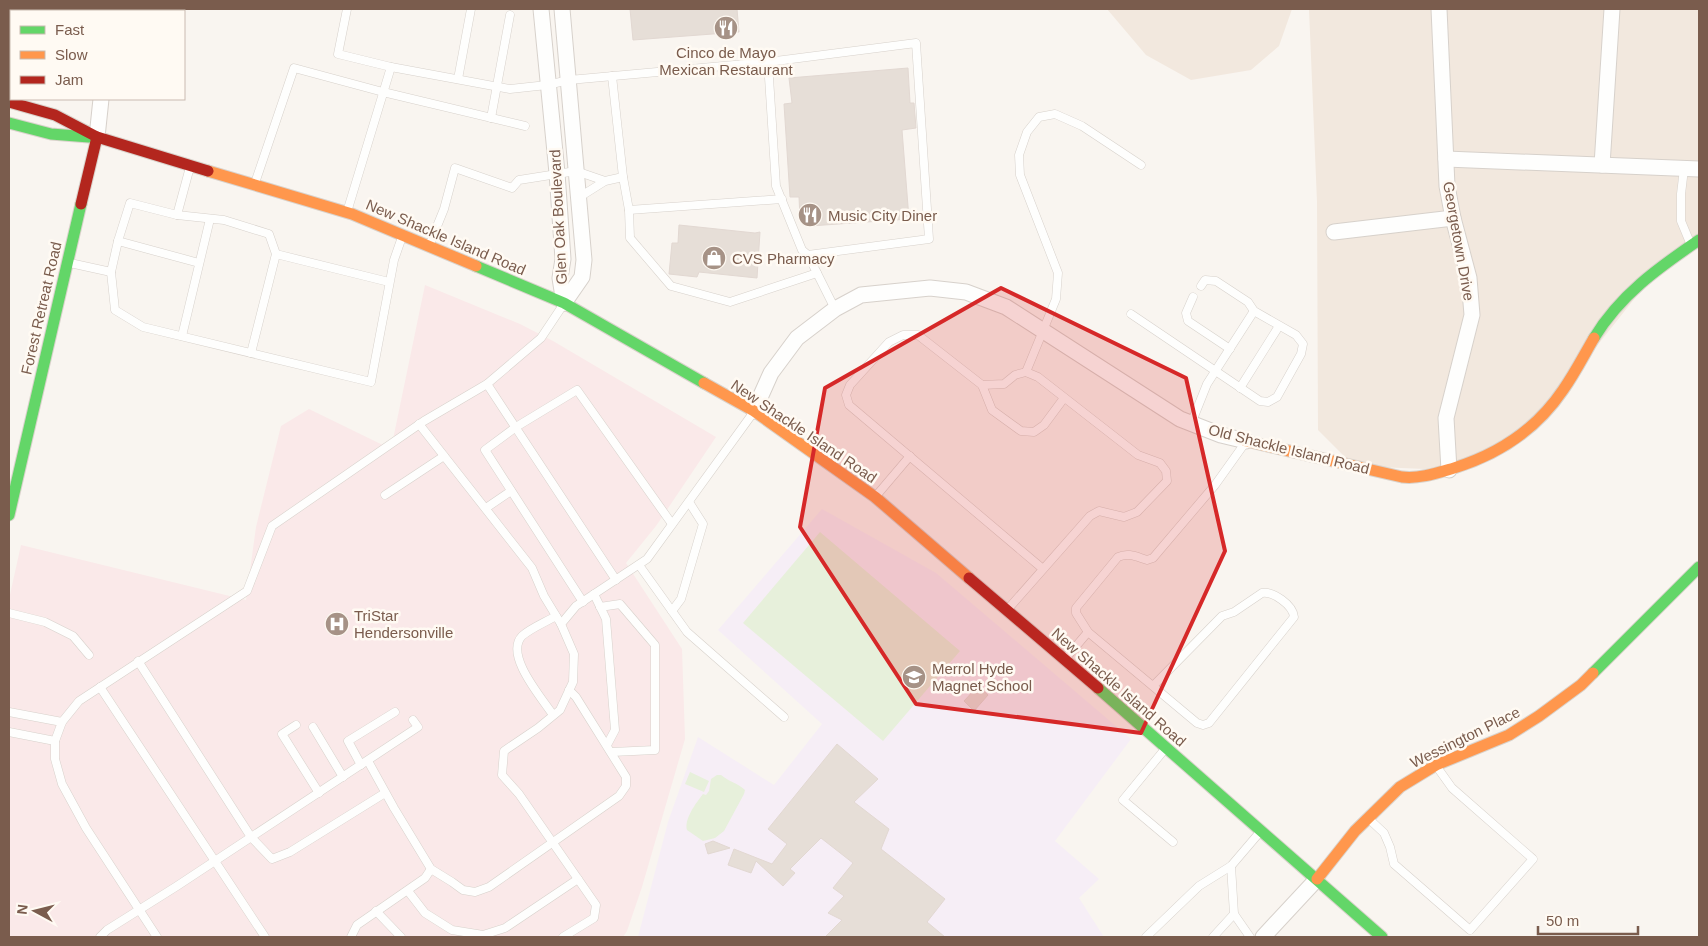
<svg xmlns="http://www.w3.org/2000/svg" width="1708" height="946" viewBox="0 0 1708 946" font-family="Arial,sans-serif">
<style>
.residential{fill:#f2e8de}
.education{fill:#f6eef6}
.medical{fill:#fae9e9}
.green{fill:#e7f0db}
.building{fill:#e6ded7;stroke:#e2d8d2}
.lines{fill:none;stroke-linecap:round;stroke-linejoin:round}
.lane-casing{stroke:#d7d1cb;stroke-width:9}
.street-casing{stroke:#d7d1cb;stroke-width:17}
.fast-casing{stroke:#d9d2cb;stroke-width:13}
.slow-casing{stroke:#d9d2cb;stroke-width:13}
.jam-casing{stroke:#d9d2cb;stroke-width:13}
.lane{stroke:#fefefd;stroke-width:8}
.street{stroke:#fefefd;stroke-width:15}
.fast{stroke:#63d668;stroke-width:11}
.slow{stroke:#ff974d;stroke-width:11}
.jam{stroke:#b3261e;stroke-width:11}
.marked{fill:#d62828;fill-opacity:0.2;stroke:#d62828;stroke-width:4;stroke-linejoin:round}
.labels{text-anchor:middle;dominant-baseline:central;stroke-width:5;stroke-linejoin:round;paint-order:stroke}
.poi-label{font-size:15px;fill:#7a5c4d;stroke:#fffaf3;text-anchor:start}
.street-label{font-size:15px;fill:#7a5c4d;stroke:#fffaf3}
</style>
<rect width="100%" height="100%" fill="#f9f5f0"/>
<g class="residential">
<polygon points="9,9 78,9 77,11 11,11 11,61 9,60"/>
<polygon points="1107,9 1292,9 1279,46 1251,70 1191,80 1146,55"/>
<polygon points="1309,9 1699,9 1699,240 1662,264 1534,425 1449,470 1354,466 1318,430 1317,202"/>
</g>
<polygon class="education" points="822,509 936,573 1131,739 1055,841 1099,879 1079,898 1104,937 638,937 668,822 698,737 774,785 822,724 718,630"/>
<polygon class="medical" points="425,285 520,324 553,341 716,437 656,526 626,563 682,649 685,739 642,887 627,931 623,937 9,937 9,599 21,545 246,600 256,527 281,426 309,409 391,449"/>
<g class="green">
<polygon points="820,532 960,651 883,741 743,623"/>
<polygon points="690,772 709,781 704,792 685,784"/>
<path d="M721 775C729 782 738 783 745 790L744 794 724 831 715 838 703 841 687 830C684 819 696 803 703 794L706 795 709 791 711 779 717 775Z"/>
</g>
<g class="building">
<polygon points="630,9 737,9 739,32 633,40"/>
<polygon points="908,68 910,103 914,103 916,128 902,130 909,219 810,226 800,218 799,197 790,197 784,104 792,103 789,78"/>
<polygon points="679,225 755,233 760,232 757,278 699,272 697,277 669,274 672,243 678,243"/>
<polygon points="978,686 988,695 974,711 964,701"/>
<polygon points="837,744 878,779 854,802 889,829 881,849 945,899 927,922 945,937 825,937 842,920 828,913 844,896 833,888 853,863 821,838 790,869 795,873 783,886 756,861 751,873 728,865 734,849 772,864 787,844 768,829"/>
<polygon points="713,841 730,848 708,854 705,844"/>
</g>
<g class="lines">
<g class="lane-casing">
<g id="lane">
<polyline points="347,9 338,54 391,67"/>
<polyline points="768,62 916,43 929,239 808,255"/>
<polyline points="612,76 623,177 629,210 630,238 671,286 730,302 817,273"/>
<polyline points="458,79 471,9"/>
<polyline points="491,118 510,15"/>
<polyline points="1684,169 1681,194 1681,221 1691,245"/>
<polyline points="255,183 294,68 383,92 525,126"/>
<polyline points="578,198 605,181 623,177"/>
<polyline points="629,210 782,199"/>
<polyline points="347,212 391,67 510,89 547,85 569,80 768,62 776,186 802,250 808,255 835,309"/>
<polyline points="177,215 224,220 269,234 276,254 389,282"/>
<polyline points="118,241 199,263"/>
<polyline points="429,246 444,209 455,168 512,188 519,180 576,171 605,181"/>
<polyline points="70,263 111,272 118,241 130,203 177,215 190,167"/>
<polyline points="111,272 115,310 143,327 371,382 394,260 402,237"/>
<polyline points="1193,297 1186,313 1188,321 1230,349"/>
<polyline points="1131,314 1260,401 1268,402 1277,397 1301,354 1303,344 1296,335 1254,311 1248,302 1216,281 1205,280 1201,286"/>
<polyline points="182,336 210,219"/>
<polyline points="251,353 276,254"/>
<polyline points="1026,372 1056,299 1058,273 1020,175 1019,155 1027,132 1039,117 1055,114 1082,126 1141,165"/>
<polyline points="487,384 616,580"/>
<polyline points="982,385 992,410 1021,431 1034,432 1044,425 1064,398"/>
<polyline points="1240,388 1279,326"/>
<polyline points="419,424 532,568 544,596 561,624"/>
<polyline points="1191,424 1207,384 1254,311"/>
<polyline points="385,495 444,456"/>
<polyline points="876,496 910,456"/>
<polyline points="486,508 511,491"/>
<polyline points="639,565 687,632 784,717"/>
<polyline points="594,594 606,619 615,730 607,745"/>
<polyline points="583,602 485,450 516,427 577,390 672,524"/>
<polyline points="600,607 620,604 655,645 655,750 612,752"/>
<polyline points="1008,609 1090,516 1099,511 1124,517 1137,512 1167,481 1166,471 1160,463 1138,455 1038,377 1026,372 1015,375 1004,384 982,385 918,335 903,335 889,342 850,385 846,395 849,405 1043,569"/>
<polyline points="672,611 681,599 703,524 689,502"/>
<polyline points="9,613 45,622 73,636 89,655"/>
<polyline points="1066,658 1088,632"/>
<polyline points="138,661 251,837 272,859 290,852 385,793"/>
<path d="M1153 686 1222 616 1234 612 1262 593C1273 591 1293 605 1294 617L1209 723 1203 725 1197 723 1088 632 1076 613V608L1118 557C1128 552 1137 557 1147 560L1153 558 1215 485 1245 443"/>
<polyline points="100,687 265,937"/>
<polyline points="9,712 62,722"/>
<path d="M553 715C542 698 504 655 522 636 531 628 546 622 556 616"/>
<polyline points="296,725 282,734 319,793"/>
<polyline points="313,727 343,777"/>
<polyline points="9,732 55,741"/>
<polyline points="1165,749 1123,800 1173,842"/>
<polyline points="368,761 394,808 431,869 452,882 463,890 475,892 489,887 619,796 626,786 626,777 576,697 569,690"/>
<polyline points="361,765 348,741 395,712"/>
<polyline points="1370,820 1384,833 1390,847 1394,864 1470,930 1533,859 1452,788 1437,767"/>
<polyline points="1231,866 1234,914 1250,937"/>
<polyline points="408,891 425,913 452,930 483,935 505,928 578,879"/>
<polyline points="376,911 401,937"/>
<polyline points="100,937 107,930 177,886 418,727 413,720"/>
<polyline points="157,937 86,828 62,784 55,759 55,741 62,722 79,701 247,591 272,526 424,421 487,384 541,338 563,305"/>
<polyline points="351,937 357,925 425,878 431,869"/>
<polyline points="563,937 594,918 596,905 519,794 502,775 504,751 538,728 560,710 573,682 574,654 561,624 576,606 647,559 753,413"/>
<polyline points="1146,937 1199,886 1231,866 1260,832"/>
<polyline points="1213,937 1234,914"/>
</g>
</g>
<g class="street-casing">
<g id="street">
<polyline points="53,9 56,11"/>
<polyline points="541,9 557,173 563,259 560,278 564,303"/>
<polyline points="562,9 584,260 582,277 564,303"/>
<polyline points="1439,9 1447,186 1453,218 1469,278 1472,315 1446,418 1449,470"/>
<polyline points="97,137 101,99"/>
<polyline points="1446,159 1699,169"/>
<polyline points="1602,165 1612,9"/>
<polyline points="1334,232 1453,218"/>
<polyline points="754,411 771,373 797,338 835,309 861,295 930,288 966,292 1006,307 1180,419 1221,435 1246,441"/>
<polyline points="1263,937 1317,879"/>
</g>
</g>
<g class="fast-casing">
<g id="fast">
<polyline points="9,123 51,134 89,137"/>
<polyline points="476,266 564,303 704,383"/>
<path d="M1594 338C1620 295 1658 268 1699 240"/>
<polyline points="9,515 81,204"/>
<polyline points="1593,673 1699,567"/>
<polyline points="1098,688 1382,937"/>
</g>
</g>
<g class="slow-casing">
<g id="slow">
<polyline points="208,171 352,214 476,266"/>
<polyline points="704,383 754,411 875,497 969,578"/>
<path d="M1246 441 1402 477C1420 479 1437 473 1454 468 1499 454 1536 430 1563 390 1575 373 1584 355 1594 338"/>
<polyline points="1317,879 1355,831 1400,787 1436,765 1509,735 1539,716 1581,685 1593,673"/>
</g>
</g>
<g class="jam-casing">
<g id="jam">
<polyline points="9,102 55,115 97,137 208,171"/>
<polyline points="81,204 97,137"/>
<polyline points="969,578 1098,688"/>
</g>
</g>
<use href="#lane" class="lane"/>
<use href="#street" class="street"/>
<use href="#fast" class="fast"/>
<use href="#slow" class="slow"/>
<use href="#jam" class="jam"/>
</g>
<path class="marked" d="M1001 288 1186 378 1225 551 1141 733 916 704 800 527 825 388Z"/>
<defs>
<g id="restaurant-disc" transform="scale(1.25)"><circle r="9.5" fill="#a69286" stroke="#fffaf3"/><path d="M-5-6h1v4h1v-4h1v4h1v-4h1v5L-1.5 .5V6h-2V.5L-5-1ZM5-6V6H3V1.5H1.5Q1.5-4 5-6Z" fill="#fff"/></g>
<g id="shop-disc" transform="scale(1.25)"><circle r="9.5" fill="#a69286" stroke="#fffaf3"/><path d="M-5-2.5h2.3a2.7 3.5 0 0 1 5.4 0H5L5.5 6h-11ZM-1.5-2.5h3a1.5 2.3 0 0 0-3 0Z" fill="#fff"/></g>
<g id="hospital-disc" transform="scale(1.25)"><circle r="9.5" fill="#a69286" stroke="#fffaf3"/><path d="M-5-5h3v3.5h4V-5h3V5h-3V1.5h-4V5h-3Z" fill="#fff"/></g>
<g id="school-disc" transform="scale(1.25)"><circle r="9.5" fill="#a69286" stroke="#fffaf3"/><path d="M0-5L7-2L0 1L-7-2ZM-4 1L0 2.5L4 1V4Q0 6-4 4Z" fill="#fff"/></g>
</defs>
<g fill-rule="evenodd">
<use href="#restaurant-disc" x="726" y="28"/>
<use href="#restaurant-disc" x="810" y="215"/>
<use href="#shop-disc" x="714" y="258"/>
<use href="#hospital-disc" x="337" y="624"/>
<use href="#school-disc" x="914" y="677"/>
</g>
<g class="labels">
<g class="poi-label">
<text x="726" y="52" text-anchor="middle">Cinco de Mayo<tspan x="726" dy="17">Mexican Restaurant</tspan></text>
<text x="828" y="215">Music City Diner</text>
<text x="732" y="258">CVS Pharmacy</text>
<text x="354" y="615">TriStar<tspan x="354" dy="17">Hendersonville</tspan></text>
<text x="932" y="668">Merrol Hyde<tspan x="932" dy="17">Magnet School</tspan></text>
</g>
<g class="street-label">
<text transform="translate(558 217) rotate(-93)">Glen Oak Boulevard</text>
<text transform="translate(446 237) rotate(23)">New Shackle Island Road</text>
<text transform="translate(1459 241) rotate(80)">Georgetown Drive</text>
<text transform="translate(41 308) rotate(-77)">Forest Retreat Road</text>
<text transform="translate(804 431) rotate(34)">New Shackle Island Road</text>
<text transform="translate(1289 449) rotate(14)">Old Shackle Island Road</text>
<text transform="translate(1119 687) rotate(41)">New Shackle Island Road</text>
<text transform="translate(1465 737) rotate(-26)">Wessington Place</text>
</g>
</g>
<rect width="1708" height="946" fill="none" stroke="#7a5c4d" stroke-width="20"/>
<rect x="10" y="10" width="175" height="90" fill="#fffaf3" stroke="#cabbb1"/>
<rect x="20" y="26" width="25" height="8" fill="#63d668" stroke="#cabbb1"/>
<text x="55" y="35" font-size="15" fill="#7a5c4d">Fast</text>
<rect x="20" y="51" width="25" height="8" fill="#ff974d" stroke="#cabbb1"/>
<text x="55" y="60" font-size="15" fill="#7a5c4d">Slow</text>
<rect x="20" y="76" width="25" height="8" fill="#b3261e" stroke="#cabbb1"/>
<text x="55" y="85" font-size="15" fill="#7a5c4d">Jam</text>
<g transform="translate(35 911) rotate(277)" stroke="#fffaf3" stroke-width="4" paint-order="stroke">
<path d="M0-4L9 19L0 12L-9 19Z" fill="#7a5c4d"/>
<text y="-8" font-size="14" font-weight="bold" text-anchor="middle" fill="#7a5c4d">N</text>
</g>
<path d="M1538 926v8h100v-8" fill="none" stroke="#7a5c4d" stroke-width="2.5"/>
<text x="1546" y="926" font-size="15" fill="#7a5c4d" stroke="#fffaf3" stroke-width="4" paint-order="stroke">50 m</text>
</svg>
